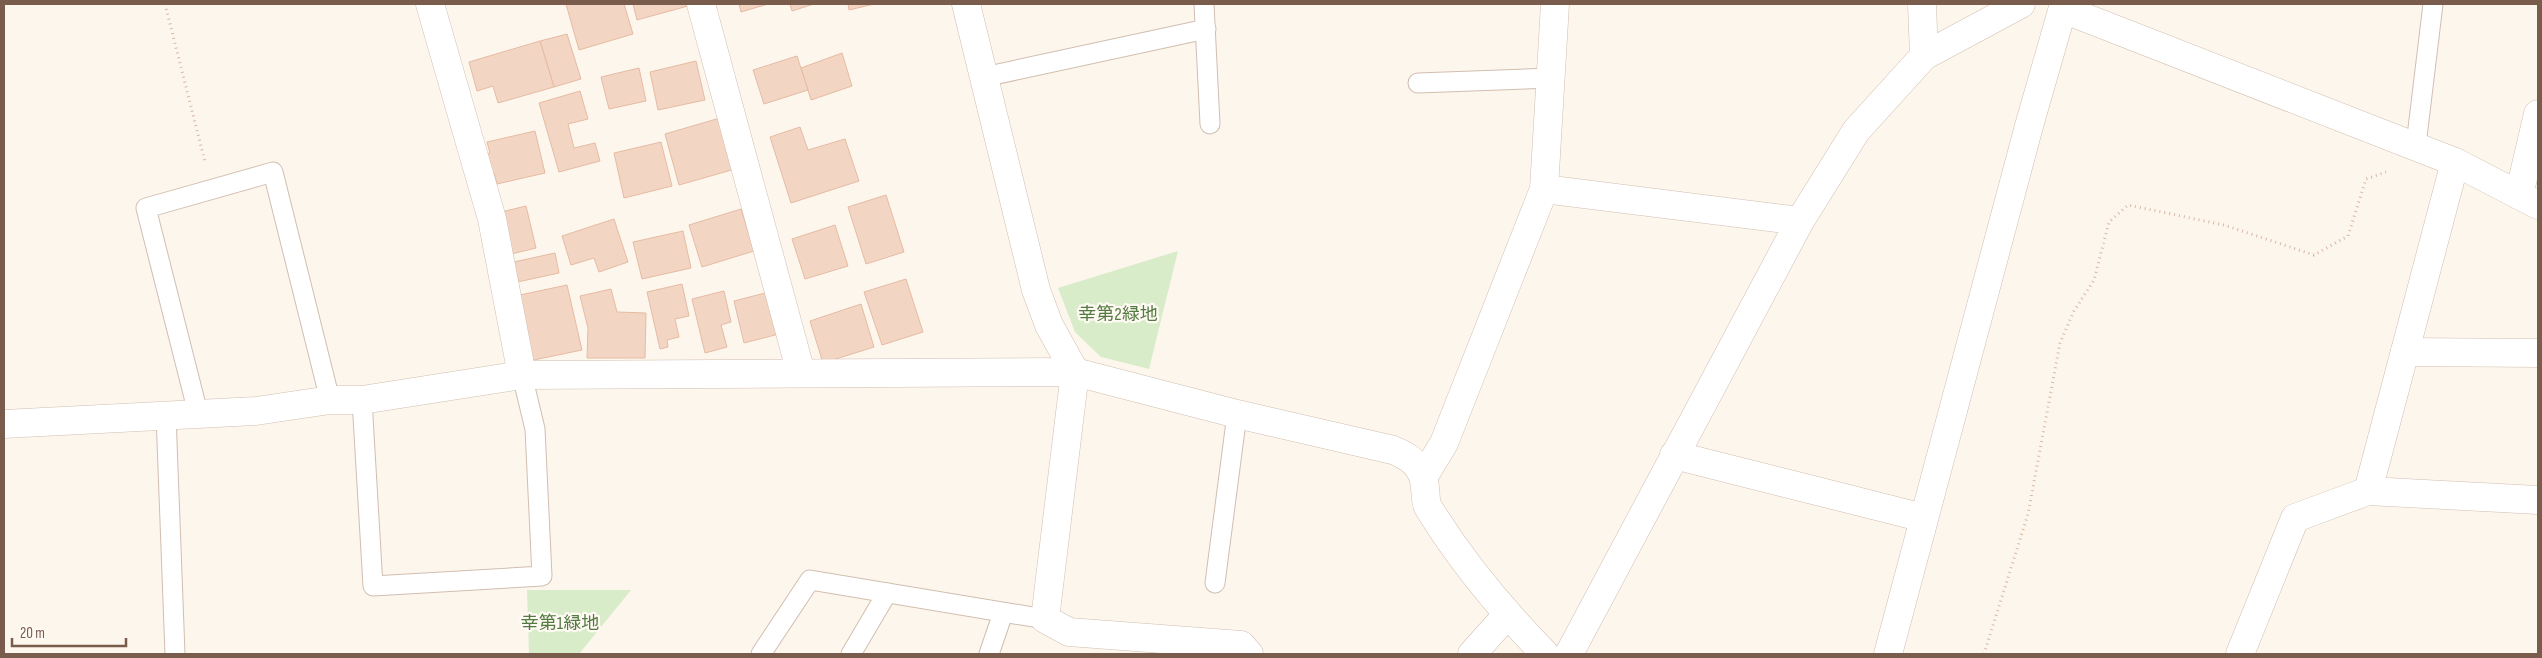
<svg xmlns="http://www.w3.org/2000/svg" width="2542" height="658" viewBox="0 0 2542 658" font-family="'Sofia Sans Condensed','Noto Sans JP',sans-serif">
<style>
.green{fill:#d8ecc9}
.building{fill:#f3d5c3;stroke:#e6bba3}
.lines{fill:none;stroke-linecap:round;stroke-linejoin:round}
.service-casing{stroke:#d1beb0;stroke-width:21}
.minor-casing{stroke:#d1beb0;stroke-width:29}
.path{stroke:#d9b8a5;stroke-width:3;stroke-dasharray:1 4;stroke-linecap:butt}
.service{stroke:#fff;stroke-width:19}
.minor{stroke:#fff;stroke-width:28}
.labels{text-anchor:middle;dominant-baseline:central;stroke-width:4.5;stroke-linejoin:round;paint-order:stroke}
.park-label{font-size:18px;fill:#537a41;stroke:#fffaf3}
</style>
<rect width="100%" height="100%" fill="#fdf6ec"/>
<g class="green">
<polygon points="1178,251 1149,369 1101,357 1075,332 1058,288"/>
<polygon points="527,590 631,590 579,654 529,654"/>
</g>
<g class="building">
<polygon points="566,4 624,4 633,34 579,50"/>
<polygon points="633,4 688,4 688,6 637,20"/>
<polygon points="739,4 768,4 741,12"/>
<polygon points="790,4 814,4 792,11"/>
<polygon points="848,4 874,4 849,10"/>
<polygon points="567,34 581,79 554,87 540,41"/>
<polygon points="540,41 554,87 498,103 493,86 477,91 469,62"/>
<polygon points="842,53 852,86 811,100 801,68"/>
<polygon points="797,56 808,90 764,104 753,70"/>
<polygon points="696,61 705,100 658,110 650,72"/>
<polygon points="639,68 646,101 609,109 601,77"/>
<polygon points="580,91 588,119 568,124 574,148 595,143 600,161 559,172 539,103"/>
<polygon points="720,118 735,169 679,185 665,134"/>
<polygon points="800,127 808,150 845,139 859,181 791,203 770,137"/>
<polygon points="535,131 545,173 497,184 494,173 485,175 481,155 490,153 487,142"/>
<polygon points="661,142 672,186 624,198 614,153"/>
<polygon points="886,195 904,252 866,264 848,207"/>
<polygon points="526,206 536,248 507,255 497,213"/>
<polygon points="741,209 754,251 702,267 689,225"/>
<polygon points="614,219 628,262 599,272 594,258 571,265 562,236"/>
<polygon points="835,225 848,266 805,279 792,239"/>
<polygon points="683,231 691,268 642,279 633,242"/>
<polygon points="555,253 559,273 513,283 509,263"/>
<polygon points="906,279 923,332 882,345 864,292"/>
<polygon points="682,284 689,316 675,319 679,337 667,340 668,347 660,349 647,292"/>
<polygon points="567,285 582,350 529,361 515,296"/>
<polygon points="611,289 617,312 646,313 645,358 587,358 588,328 580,296"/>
<polygon points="724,291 731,322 721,325 727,347 705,353 692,299"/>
<polygon points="769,292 779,334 744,343 734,301"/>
<polygon points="861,304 874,347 823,363 810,321"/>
</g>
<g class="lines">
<g class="service-casing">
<g id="service">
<polyline points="1204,4 1210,124"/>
<polyline points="984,77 1206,29"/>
<polyline points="1418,83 1550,78"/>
<polyline points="2416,145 2433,4"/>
<polyline points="362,400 373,586 542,576 535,429 522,375"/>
<polyline points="198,413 146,208 273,172 330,400"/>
<polyline points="166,415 175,654"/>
<polyline points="1215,583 1237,414"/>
<polyline points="761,654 810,580 1045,619"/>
<polyline points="851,654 887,593"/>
<polyline points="989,654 1003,613"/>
</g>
</g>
<g class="minor-casing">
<g id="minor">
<polyline points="430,4 492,219 522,375"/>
<polyline points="701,4 801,373"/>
<polyline points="966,4 1036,290 1049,325 1075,372 1045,619 1069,632 1241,645 1249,654"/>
<polyline points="1922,4 1924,56"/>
<polyline points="2063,9 2455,162 2368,491"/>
<polyline points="2455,162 2538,205"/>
<polyline points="1544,189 1800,221 1569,654"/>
<polyline points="2519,195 2538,114"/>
<polyline points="1800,221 1856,131 1924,56 2021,4"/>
<polyline points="2405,352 2538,353"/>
<path d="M4 424 256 411 330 400H362L522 375 1075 372 1237 414 1393 450C1411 457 1424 467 1425 488 1426 494 1425 501 1428 507 1461 561 1501 609 1545 654"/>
<polyline points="1674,455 1924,518"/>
<polyline points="1424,476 1444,443 1544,189 1555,4"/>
<polyline points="1472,654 1507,615"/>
<polyline points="1888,654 2029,126 2064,4"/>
<polyline points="2240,654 2295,518 2368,491 2538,500"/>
</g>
</g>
<g class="path">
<polyline points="165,4 205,162"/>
<polyline points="1984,654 2028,514 2060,343 2074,311 2094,280 2109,222 2128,205 2224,225 2314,255 2348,236 2366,179 2386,172"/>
</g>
<use href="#service" class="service"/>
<use href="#minor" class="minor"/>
</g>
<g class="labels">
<g class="park-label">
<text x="1118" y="314">幸第2緑地</text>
<text x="560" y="623">幸第1緑地</text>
</g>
</g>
<rect width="2542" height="658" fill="none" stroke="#7a5c4d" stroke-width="10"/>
<path d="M12 638v8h114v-8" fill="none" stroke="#7a5c4d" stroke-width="2.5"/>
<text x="20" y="638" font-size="15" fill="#7a5c4d" stroke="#fffaf3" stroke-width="4" paint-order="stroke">20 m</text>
</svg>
